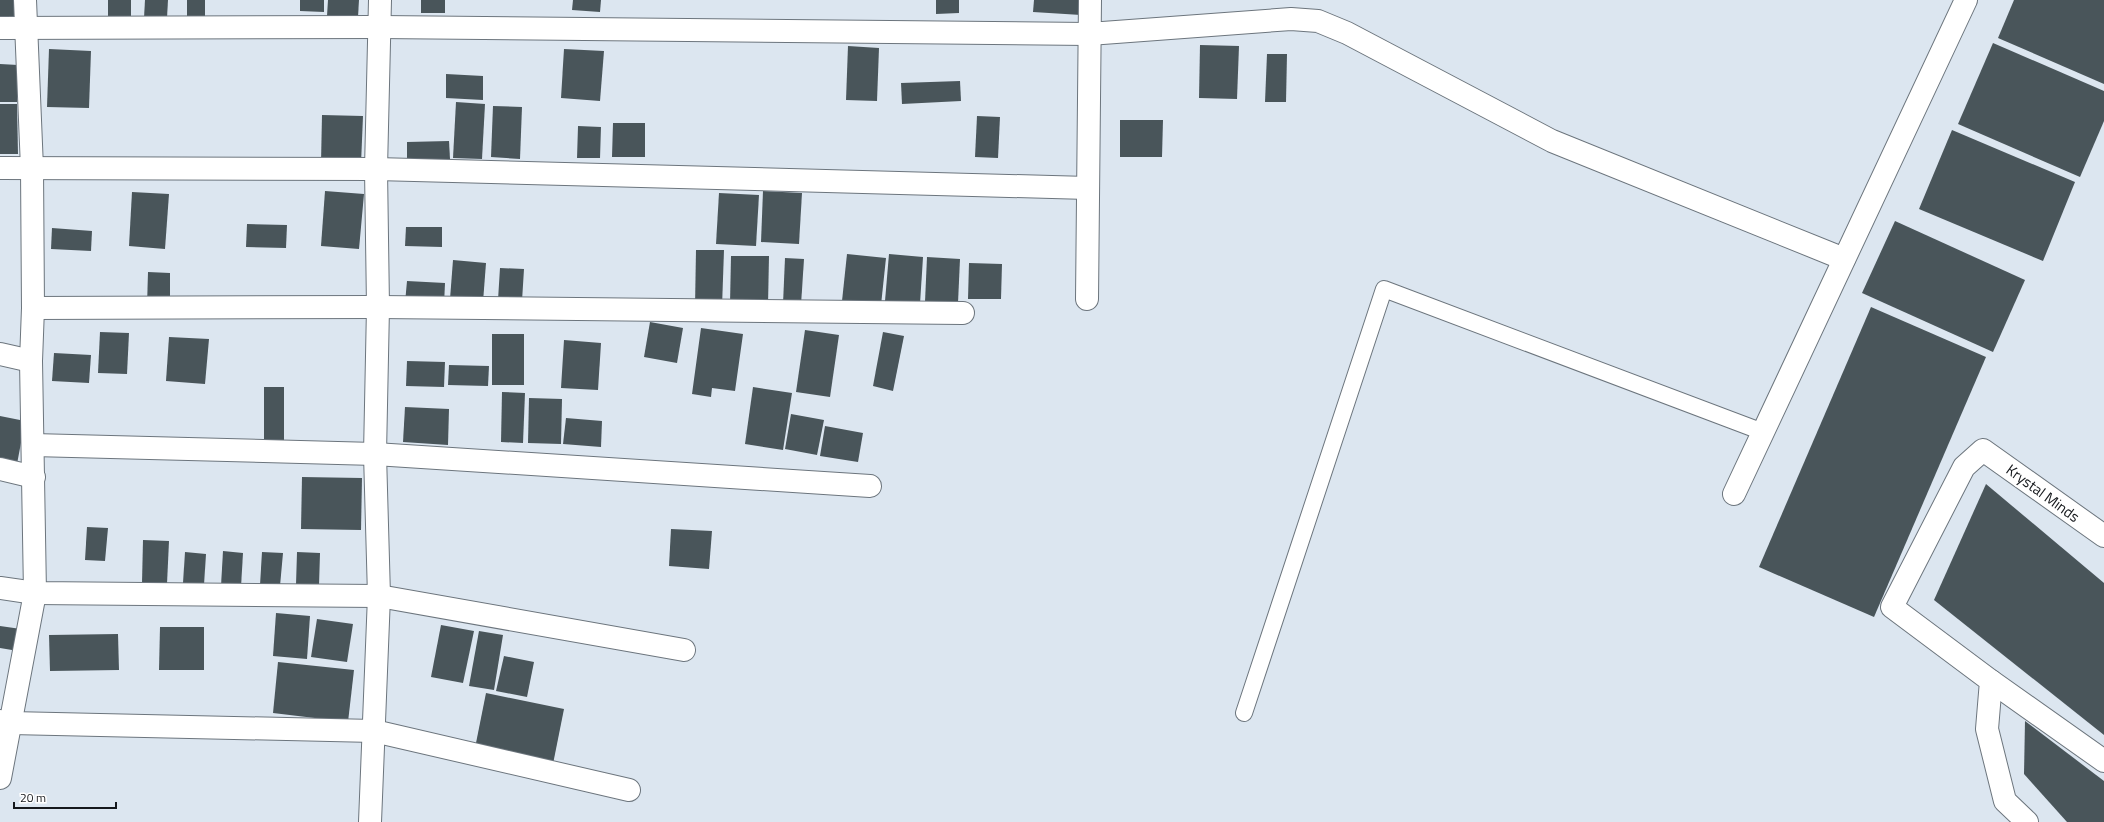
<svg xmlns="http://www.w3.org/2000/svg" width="2104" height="822" viewBox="0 0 2104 822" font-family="'Titillium Web',sans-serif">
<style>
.building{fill:#49555a}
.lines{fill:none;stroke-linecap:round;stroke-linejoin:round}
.service-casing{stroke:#6c757d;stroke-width:18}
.minor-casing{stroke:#6c757d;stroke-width:24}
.service{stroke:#fff;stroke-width:16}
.minor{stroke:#fff;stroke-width:22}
.labels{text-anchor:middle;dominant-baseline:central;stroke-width:4;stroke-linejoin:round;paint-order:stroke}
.street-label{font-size:15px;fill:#15181c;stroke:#fff}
</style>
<rect width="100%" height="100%" fill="#dce6f0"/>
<g class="building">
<rect x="0" y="0" width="18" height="16"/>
<rect x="108" y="0" width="23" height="19"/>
<polygon points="145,0 168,0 167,18 144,18"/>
<rect x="187" y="0" width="18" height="19"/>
<polygon points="300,0 324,0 324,12 300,11"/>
<polygon points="328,0 359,0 358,17 327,16"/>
<rect x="421" y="0" width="24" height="13"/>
<polygon points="573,0 601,0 600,12 572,10"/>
<polygon points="936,0 959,0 959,13 936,14"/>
<polygon points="1034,0 1082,0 1081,15 1033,12"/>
<polygon points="2014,0 2104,0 2104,84 1998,38"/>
<polygon points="1993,43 2104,91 2104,121 2080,177 1958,124"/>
<polygon points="1200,45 1239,46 1237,99 1199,98"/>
<polygon points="848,46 879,48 877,101 846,100"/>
<polygon points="49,49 91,51 89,108 47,107"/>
<polygon points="564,49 604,51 600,101 561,98"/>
<polygon points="1267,54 1287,54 1286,102 1265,102"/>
<polygon points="0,64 18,65 17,102 0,102"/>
<polygon points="446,74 483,76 483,100 446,98"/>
<polygon points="960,81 961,101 902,104 901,83"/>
<polygon points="456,102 485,104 482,159 453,158"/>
<polygon points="0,104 17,104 18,154 0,154"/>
<polygon points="493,106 522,107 520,159 491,157"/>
<polygon points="322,115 363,116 361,164 321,163"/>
<polygon points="977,116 1000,117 998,158 975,157"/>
<polygon points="1120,120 1163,120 1162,157 1120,157"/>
<polygon points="613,123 645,123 645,157 612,157"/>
<polygon points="578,126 601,127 600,158 577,158"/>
<polygon points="1952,130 2075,182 2043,261 1919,209"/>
<polygon points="449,141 450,159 407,161 407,142"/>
<polygon points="325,191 364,194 359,249 321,246"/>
<polygon points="763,191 802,193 799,244 761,242"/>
<polygon points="132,192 169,194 165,249 129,246"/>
<polygon points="719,193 759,195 756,246 716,244"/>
<polygon points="1895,221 2025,280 1993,352 1862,293"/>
<polygon points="247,224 287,225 286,248 246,247"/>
<polygon points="406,227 442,227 442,247 405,246"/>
<polygon points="52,228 92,231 91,251 51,249"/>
<polygon points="696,250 724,250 722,307 695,307"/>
<polygon points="847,254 886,258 881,305 842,301"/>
<polygon points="889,254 923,257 920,304 885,301"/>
<polygon points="731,256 769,256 768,305 730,304"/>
<polygon points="927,257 960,259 958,303 925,302"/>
<polygon points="785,258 804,259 801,305 783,304"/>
<polygon points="453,260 486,263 483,302 450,299"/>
<polygon points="969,263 1002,264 1001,299 968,299"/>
<polygon points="500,268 524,269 522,301 498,300"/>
<polygon points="148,272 170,273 170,306 147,306"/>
<polygon points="407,281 445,283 444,305 405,303"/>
<polygon points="1871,307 1986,357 1874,617 1759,567"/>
<polygon points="650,322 683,328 677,363 644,357"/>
<polygon points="701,328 743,334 735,391 712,388 711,397 692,394"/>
<polygon points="805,330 839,335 830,397 796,392"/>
<polygon points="100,332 129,333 127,374 98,373"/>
<polygon points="883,332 904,336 893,391 873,386"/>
<rect x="492" y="334" width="32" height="51"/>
<polygon points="169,337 209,339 205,384 166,381"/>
<polygon points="564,340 601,343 598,390 561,388"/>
<polygon points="54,353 91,355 89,383 52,381"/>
<polygon points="407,361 445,362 444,387 406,386"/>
<polygon points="449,365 489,366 488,386 448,385"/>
<rect x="264" y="387" width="20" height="54"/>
<polygon points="753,387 792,393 783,450 745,444"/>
<polygon points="502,392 525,393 523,443 501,442"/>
<polygon points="529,398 562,399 561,444 528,443"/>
<polygon points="405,407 449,409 448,445 403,442"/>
<polygon points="791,414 824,420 817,455 785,449"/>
<polygon points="0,416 25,421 17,464 0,461"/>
<polygon points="566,418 602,421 601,447 563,444"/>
<polygon points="825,426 863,433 858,462 820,456"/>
<polygon points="302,477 362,478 361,530 301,529"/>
<polygon points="1986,484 2104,583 2104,735 1934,600"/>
<polygon points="87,527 108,528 105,561 85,560"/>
<polygon points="671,529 712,531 709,569 669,566"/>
<polygon points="143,540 169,541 167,584 142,583"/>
<polygon points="223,551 243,553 241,587 221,586"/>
<polygon points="185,552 206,554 204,585 183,583"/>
<polygon points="262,552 283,553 280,586 260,585"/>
<polygon points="297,552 320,553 319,585 296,585"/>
<polygon points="276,613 310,616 307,659 273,656"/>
<polygon points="317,619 353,624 347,662 311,657"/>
<polygon points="441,625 474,631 463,683 431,677"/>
<polygon points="0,626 21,629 18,651 0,648"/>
<polygon points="160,627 204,627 204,670 159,670"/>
<polygon points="479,631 503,635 494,690 469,686"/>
<polygon points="118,634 119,670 50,671 49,635"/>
<polygon points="504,656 534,662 527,697 496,691"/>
<polygon points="278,662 354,670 348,722 273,713"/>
<polygon points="486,693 564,709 553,764 475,748"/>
<polygon points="2025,721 2104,781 2104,822 2067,822 2024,774"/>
</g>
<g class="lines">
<g class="service-casing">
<polyline id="service" points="1244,713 1384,289 1763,432"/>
</g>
<g class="minor-casing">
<g id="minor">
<polyline points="0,28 380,27 1089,34 1291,19 1318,21 1347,33 1552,141 1844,259"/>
<polyline points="0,168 376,169 1088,188"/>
<polyline points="1087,299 1090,0"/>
<polyline points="33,308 378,307 963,313"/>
<polyline points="0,354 31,361"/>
<polyline points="33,445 375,454 870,486"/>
<polyline points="0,469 34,477"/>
<polyline points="1734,494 1966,0"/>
<polyline points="0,588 35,593 379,596 684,650"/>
<polyline points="1991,681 2104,761"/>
<polyline points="0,721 11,723 374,731 629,790"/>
<polyline points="0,778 35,593 31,361 33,308 32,168 25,0"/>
<polyline points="370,822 379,596 375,454 378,307 376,169 380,0"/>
<polyline points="2027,822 2005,801 1987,729 1991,681 1892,607 1964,467 1983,450 2104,536"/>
</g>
</g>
<use href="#service" class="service"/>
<use href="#minor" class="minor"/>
</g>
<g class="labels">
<g class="street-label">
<text transform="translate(2043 493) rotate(36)">Krystal Minds</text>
</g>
</g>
<path d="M14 802v6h102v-6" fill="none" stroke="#15181c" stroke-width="2"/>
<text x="20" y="802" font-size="12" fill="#15181c" stroke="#ffffff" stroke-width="3" paint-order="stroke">20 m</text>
</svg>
